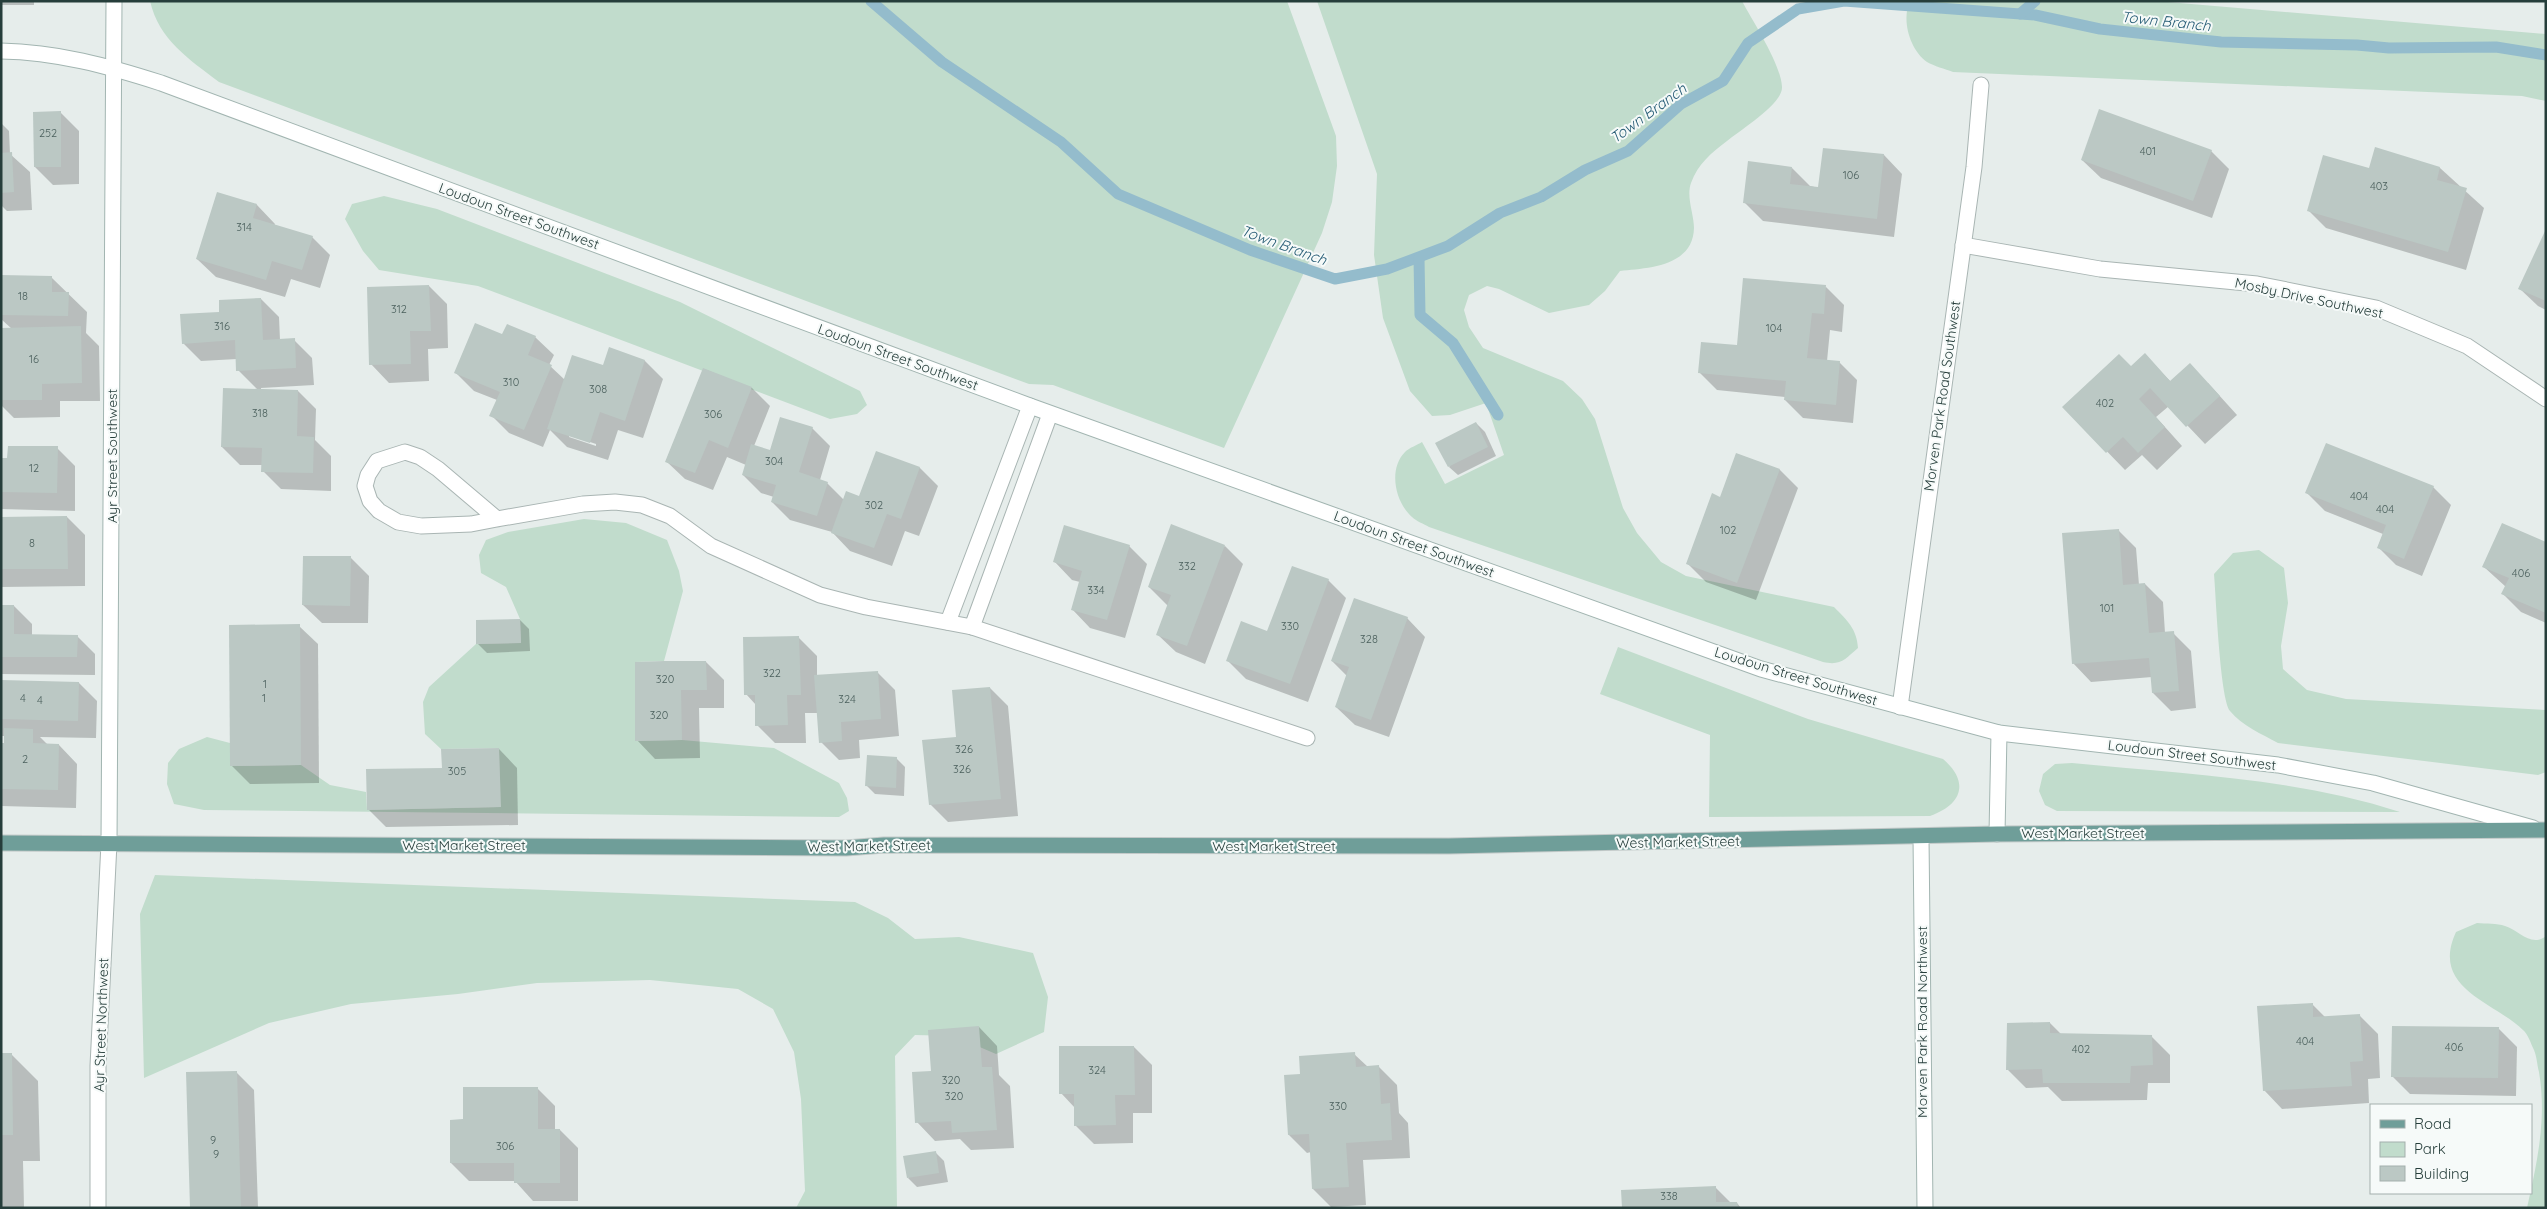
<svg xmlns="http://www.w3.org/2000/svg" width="2547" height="1209" viewBox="0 0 2547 1209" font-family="Quicksand,sans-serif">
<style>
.green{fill:#c1dccc}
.shadow{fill:#0003;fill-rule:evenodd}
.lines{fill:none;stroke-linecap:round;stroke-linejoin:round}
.stream{stroke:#94bccc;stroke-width:11}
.building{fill:#bbc8c4}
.street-casing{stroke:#a9b5b3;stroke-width:17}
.secondary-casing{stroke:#a2b5b1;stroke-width:17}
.primary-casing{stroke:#c2c9c8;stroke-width:17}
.street{stroke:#fff;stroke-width:15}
.secondary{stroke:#fff;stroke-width:15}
.primary{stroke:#6f9e99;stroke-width:15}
.labels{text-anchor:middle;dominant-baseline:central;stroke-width:4;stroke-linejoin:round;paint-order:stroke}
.number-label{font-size:11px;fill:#4b605d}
.street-label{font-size:14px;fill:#263e3b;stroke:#f6faf9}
.water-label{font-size:15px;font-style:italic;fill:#265c75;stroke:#f6faf9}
</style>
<rect width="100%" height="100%" fill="#e6edeb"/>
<g class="green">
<path d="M150 1H1287L1336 136 1337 166 1332 202 1322 233 1224 448 1053 385 1029 384 219 82C189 59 159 40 150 1Z"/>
<path d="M1317 1H1742C1753 22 1781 64 1782 87 1783 104 1740 130 1727 141 1711 153 1698 164 1691 183 1686 197 1694 214 1694 228 1693 267 1647 268 1620 271L1605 291 1589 305 1549 313 1499 289 1487 286 1469 295 1464 310 1469 327 1483 348 1563 381 1582 399 1595 419 1623 508 1637 533 1661 562 1686 576 1834 607C1847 620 1857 629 1858 648 1845 659 1841 666 1823 662L1429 527C1424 524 1416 521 1412 517 1395 502 1388 469 1405 452 1409 448 1417 445 1422 442L1445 484 1504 455 1486 403 1450 415 1432 416 1410 391 1383 318 1374 255 1377 174Z"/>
<path d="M1910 1H2156L2546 34V101L2522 96 1953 72C1945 69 1934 66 1927 62 1910 50 1901 20 1910 1Z"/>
<polygon points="384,196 437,209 680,302 860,391 867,405 857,414 830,419 478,286 379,270 363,251 345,219 352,204"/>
<polygon points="584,519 626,523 667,540 679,571 683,591 664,661 635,662 636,741 682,740 774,748 839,783 847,798 849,811 839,817 204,810 174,804 167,784 168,763 179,749 207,737 230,743 231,766 301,765 330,785 366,792 367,810 500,807 499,748 441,749 425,734 423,702 429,687 476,644 521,643 520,619 506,587 481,573 479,555 486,540 508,532"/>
<path d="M2259 550 2284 568 2288 603 2281 646 2283 669 2307 690 2346 699 2546 710V772L2538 775 2278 743C2262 734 2242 726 2230 711 2220 698 2216 597 2214 574L2233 553Z"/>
<path d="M1618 647 1808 719 1943 759C1970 782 1962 805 1930 816L1709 817 1710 735 1600 694Z"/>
<path d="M2072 763C2182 774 2295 778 2400 812L2057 811 2045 805 2039 791 2043 774 2055 764Z"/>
<polygon points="155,875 855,902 888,918 915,939 959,937 1033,953 1048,997 1044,1032 996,1054 954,1036 915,1035 895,1056 897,1208 796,1208 805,1191 801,1099 794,1052 773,1009 738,989 650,980 537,983 458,994 351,1004 269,1023 144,1078 140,914"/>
<path d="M2477 923C2486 924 2497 923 2505 926 2519 930 2531 948 2546 936V1208H2527C2537 1163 2547 1119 2539 1072 2537 1065 2537 1057 2534 1050 2531 1044 2528 1034 2523 1030 2493 1001 2430 988 2456 932Z"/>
</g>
<g class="shadow">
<rect x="1" y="1" width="33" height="4"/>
<polygon points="60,112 79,131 79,184 53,185 35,167"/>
<polygon points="1,123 9,131 10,154 30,172 32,210 7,211 1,205"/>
<polygon points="2211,151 2229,169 2212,218 2101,178 2082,160"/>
<polygon points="1884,155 1902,174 1894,237 1763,221 1745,203 1792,168 1810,186 1819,188"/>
<polygon points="2440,168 2484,208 2466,270 2326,228 2308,210 2370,170"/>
<polygon points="217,194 257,205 275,224 274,226 312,237 330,255 320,288 291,279 285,297 216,277 197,259"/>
<polygon points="2546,232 2546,310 2538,306 2519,288"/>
<polygon points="1,276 52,278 87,312 86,333 99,346 100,401 60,401 60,417 14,418 1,405 1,329 12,329 1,319"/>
<polygon points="429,286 447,304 448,348 428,349 429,381 389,383 371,364"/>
<polygon points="1826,287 1844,305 1842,332 1830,330 1827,361 1839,362 1857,380 1853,423 1803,418 1785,400 1785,397 1717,390 1699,372"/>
<polygon points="261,299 279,317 280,340 294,340 312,358 314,385 261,388 261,390 298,391 316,409 315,440 331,456 331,491 281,489 263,471 263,465 240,465 222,447 258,390 238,370 237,359 201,361 183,343 221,313"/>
<path d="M503 336 535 337 554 355 549 365 565 380 604 366 609 349 645 361 663 379 643 438 618 430 608 460 567 447 550 430 543 447 509 433 491 415 497 400 474 391 456 373ZM569 435 596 444V446L569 437Z"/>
<polygon points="2145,355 2171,382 2208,383 2237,415 2205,444 2169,406 2156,417 2182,446 2157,470 2142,455 2125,470 2064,407 2131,368"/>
<polygon points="704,369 752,388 770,406 754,446 771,452 812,428 830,446 820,480 827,483 844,500 860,498 877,453 920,468 938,486 919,536 905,531 892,566 850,551 832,532 790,520 772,502 774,497 761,493 743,475 746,465 727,457 713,490 685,479 666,461"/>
<polygon points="1476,423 1485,432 1496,456 1458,475 1449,467"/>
<polygon points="57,448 75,466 75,511 1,509 1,460"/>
<polygon points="1737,454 1780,470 1798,488 1756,600 1706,582 1688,564 1721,498"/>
<polygon points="2433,487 2451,505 2422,576 2396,565 2378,547 2383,534 2325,511 2307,493"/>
<polygon points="67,517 85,535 85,586 1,587 1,518"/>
<polygon points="2118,530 2136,548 2139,585 2145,584 2163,602 2165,633 2173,633 2191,651 2196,708 2171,711 2153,693 2152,677 2091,682 2073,663"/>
<polygon points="2546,543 2546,623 2521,612 2503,594 2506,587 2484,567"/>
<polygon points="1129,546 1147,564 1125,638 1090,628 1072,609 1080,582 1072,580 1054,561"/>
<polygon points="1225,546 1243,564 1205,664 1176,652 1157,634 1168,606 1149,587"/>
<polygon points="351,558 369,576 368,623 322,623 303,605"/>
<polygon points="1328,580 1346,598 1308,702 1246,679 1228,661 1268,632"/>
<polygon points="1,606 14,606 32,624 32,635 77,636 95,654 95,675 1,674"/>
<polygon points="1407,618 1425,637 1389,737 1355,725 1336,707 1347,676 1332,661"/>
<polygon points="520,620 529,629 530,651 487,653 478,644"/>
<polygon points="299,626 318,644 319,783 250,784 232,766"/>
<polygon points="799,638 817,656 817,676 877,672 895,690 899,736 859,740 860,758 839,760 821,742 818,713 805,713 806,743 775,743 757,725 756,705 746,694"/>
<polygon points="706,662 724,680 724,708 699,708 700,758 655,759 637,740 636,663"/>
<polygon points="1,681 79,683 97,701 96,738 40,737 48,745 59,745 77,764 76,808 1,806 1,744 5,744 6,736 1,736"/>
<polygon points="990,688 1008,706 1018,816 948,822 930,804 958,738"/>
<polygon points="499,749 517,768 518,825 386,827 368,809"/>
<polygon points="896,758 905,767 904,796 875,794 866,785"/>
<polygon points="2312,1004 2326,1018 2360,1016 2378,1034 2380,1078 2368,1079 2369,1103 2282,1109 2264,1090"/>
<polygon points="2050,1023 2062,1035 2151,1036 2170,1055 2170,1083 2148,1083 2147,1100 2062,1101 2048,1087 2026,1088 2008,1070"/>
<polygon points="979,1027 997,1046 999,1075 1010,1086 1014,1148 971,1150 960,1139 935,1141 917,1122"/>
<polygon points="2499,1029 2517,1047 2516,1096 2410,1094 2392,1076"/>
<polygon points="1134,1047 1152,1065 1152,1113 1133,1113 1133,1143 1094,1144 1075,1125 1075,1108 1061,1093"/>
<polygon points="1,1054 11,1054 38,1081 40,1161 23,1161 24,1208 1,1208"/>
<polygon points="1354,1054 1368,1067 1378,1066 1397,1085 1399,1113 1408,1123 1410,1158 1363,1160 1366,1205 1331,1207 1313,1189 1311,1152 1307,1153 1289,1135 1301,1075"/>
<polygon points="236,1072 254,1090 258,1208 191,1208"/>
<polygon points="537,1088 555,1106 555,1130 560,1130 578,1148 578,1201 533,1201 515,1181 469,1181 451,1163 464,1121"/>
<polygon points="935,1152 944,1161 948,1182 917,1187 908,1178"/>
<polygon points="1715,1187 1731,1203 1737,1203 1741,1208 1623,1208"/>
</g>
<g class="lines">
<g class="stream">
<polyline points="871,1 942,62 1061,142 1118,194 1250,250 1335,279 1387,269 1448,246 1500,213 1541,197 1585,170 1628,151 1681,104 1723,81 1748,43 1798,9 1844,1 2035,15 2100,29 2221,42 2357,45 2389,48 2496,47 2546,55"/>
<polyline points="2020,14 2035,1"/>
<polyline points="1419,258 1420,315 1453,343 1498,415"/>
</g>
</g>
<g class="building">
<polygon points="2099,109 2212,150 2193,201 2081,160"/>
<polygon points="61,111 61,167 34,167 33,112"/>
<polygon points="2375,147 2440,167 2437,180 2467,188 2448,252 2307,211 2323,155 2369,168"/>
<polygon points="1823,148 1884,154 1877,219 1743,203 1748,161 1792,167 1790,184 1818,187"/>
<polygon points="12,152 14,192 1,193 1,153"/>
<polygon points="217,192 257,204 253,218 313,236 302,270 272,261 266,280 196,259"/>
<polygon points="2546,229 2546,301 2518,289"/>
<polygon points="1,275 52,276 52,292 69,292 68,316 1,315"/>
<polygon points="1743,278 1826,285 1824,314 1812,313 1807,358 1840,361 1836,405 1784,400 1786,381 1698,373 1701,342 1737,345"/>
<polygon points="429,285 431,331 410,331 411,364 369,365 367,287"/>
<polygon points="261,298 263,340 295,338 296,368 236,371 235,340 182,344 180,314 219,312 219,300"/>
<polygon points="475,323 502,334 507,324 536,336 528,355 552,365 524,430 489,416 500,392 454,373"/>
<polygon points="81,326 82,383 42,384 42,400 1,400 1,328"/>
<polygon points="609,347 645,360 625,421 600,412 590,443 547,429 572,355 603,365"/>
<polygon points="2145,353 2170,381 2190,363 2220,396 2186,427 2150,388 2139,399 2165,427 2138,453 2123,437 2106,453 2062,407 2119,354 2131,366"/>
<polygon points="703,368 752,387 728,448 709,440 695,473 665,462"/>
<polygon points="223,388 298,390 297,436 314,437 313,473 261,472 262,448 221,447"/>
<polygon points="780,417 813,427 799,472 828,482 817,516 771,502 776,485 742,475 751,444 770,450"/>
<polygon points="1476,422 1488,447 1448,467 1435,443"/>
<polygon points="2326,443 2434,486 2404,559 2377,548 2386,525 2305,493"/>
<polygon points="8,446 58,446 57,493 1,492 1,458 7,458"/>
<polygon points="876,451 920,467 901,519 887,514 874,548 831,533 846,491 859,496"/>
<polygon points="1736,453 1780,469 1737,583 1686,564 1712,493 1720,497"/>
<polygon points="67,516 68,569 1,569 1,517"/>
<polygon points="2502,523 2546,542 2546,613 2501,594 2509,578 2482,567"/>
<polygon points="1171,524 1225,545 1187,646 1156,635 1171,595 1148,587"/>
<polygon points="1064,525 1130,545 1107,620 1071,610 1082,571 1053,562"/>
<polygon points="2119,529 2123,585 2145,583 2149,633 2174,631 2179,691 2152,693 2149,658 2072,664 2062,533"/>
<polygon points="303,556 351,556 350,606 302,605"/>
<polygon points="1292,566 1329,579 1290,684 1226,661 1241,621 1267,631"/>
<polygon points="1354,598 1408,617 1371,720 1335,707 1349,667 1331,661"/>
<polygon points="1,605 14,605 14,634 78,635 77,657 1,657"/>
<polygon points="520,619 521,643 476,644 476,620"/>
<polygon points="300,624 301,765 230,766 229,625"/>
<polygon points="799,636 801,695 787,695 788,725 755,726 755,695 744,695 743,637"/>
<polygon points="664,661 706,661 707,690 681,690 682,740 635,741 635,662"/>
<polygon points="878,671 881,719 841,722 842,741 819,743 814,675"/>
<polygon points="1,680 79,682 78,721 1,719"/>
<polygon points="990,687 1001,799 929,805 922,740 956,737 952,690"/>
<polygon points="4,728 33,729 33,743 59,744 58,790 1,789 1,743 4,743"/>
<polygon points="499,748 501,807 367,810 366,769 442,768 441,749"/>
<polygon points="867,755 897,757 896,788 865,786"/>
<polygon points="2313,1003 2313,1017 2360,1014 2363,1061 2350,1062 2352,1086 2263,1091 2257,1006"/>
<polygon points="2050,1022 2050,1033 2152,1035 2153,1065 2131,1066 2130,1083 2043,1083 2042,1069 2006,1070 2007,1023"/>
<polygon points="979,1026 982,1067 992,1067 997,1130 952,1133 951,1121 915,1123 912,1072 931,1071 928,1030"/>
<polygon points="2392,1026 2499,1027 2498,1078 2391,1077"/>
<polygon points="1059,1046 1134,1046 1135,1095 1115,1095 1116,1125 1074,1126 1074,1094 1059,1094"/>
<polygon points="1355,1052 1356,1067 1379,1065 1381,1104 1390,1103 1392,1140 1346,1143 1349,1187 1312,1189 1309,1134 1288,1135 1284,1075 1300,1074 1299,1056"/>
<polygon points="1,1053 12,1053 13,1135 1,1135"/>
<polygon points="237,1071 241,1208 190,1208 186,1072"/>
<polygon points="463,1087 538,1087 538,1129 560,1129 560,1183 514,1183 514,1163 450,1163 450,1120 463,1119"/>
<polygon points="936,1151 939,1173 907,1178 903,1156"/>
<polygon points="1716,1186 1716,1202 1737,1202 1738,1208 1622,1208 1621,1190"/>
</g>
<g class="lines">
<g class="street-casing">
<g id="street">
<polyline points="1963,245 2100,269 2257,284 2376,308 2467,346 2546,399"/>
<polyline points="497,519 438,469 420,457 405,452 377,461 368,475 365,486 370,501 379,511 398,522 421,526 471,524 497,519 583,504 615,502 642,505 670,516 711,546 820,595 866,607 972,627 1307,738"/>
<polyline points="948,622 1030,406"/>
<polyline points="972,627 1050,414"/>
<polyline points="1900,707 1974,167 1981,85"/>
<polyline points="98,1208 98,1066 109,843"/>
</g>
</g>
<g class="secondary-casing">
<g id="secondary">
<path d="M1 51C57 52 108 66 161 83L1030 406 1761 669 1999 733 2278 765 2373 783 2533 828"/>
<polyline points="1997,834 1999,733"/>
<polyline points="1921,837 1925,1208"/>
<polyline points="109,843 114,1"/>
</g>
</g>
<g class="primary-casing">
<polyline id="primary" points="1,843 846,848 884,845 1449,846 1997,834 2546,830"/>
</g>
<use href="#street" class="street"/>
<use href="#secondary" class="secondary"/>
<use href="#primary" class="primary"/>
</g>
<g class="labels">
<g class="number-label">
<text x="48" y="133">252</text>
<text x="2148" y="151">401</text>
<text x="1851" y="175">106</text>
<text x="2379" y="186">403</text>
<text x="244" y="227">314</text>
<text x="23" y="296">18</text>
<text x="399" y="309">312</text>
<text x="222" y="326">316</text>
<text x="1774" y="328">104</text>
<text x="34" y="359">16</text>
<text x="511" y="382">310</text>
<text x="598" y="389">308</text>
<text x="2105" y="403">402</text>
<text x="260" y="413">318</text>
<text x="713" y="414">306</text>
<text x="774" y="461">304</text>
<text x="34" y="468">12</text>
<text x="2359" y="496">404</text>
<text x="874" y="505">302</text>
<text x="2385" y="509">404</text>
<text x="1728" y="530">102</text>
<text x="32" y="543">8</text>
<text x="1187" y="566">332</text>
<text x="2521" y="573">406</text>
<text x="1096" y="590">334</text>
<text x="2107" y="608">101</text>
<text x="1290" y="626">330</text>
<text x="1369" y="639">328</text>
<text x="772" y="673">322</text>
<text x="665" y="679">320</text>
<text x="265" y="684">1</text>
<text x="23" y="698">4</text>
<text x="264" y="698">1</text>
<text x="847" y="699">324</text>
<text x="40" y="700">4</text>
<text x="659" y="715">320</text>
<text x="964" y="749">326</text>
<text x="25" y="759">2</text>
<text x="962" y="769">326</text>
<text x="457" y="771">305</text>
<text x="2305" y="1041">404</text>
<text x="2454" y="1047">406</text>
<text x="2081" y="1049">402</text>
<text x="1097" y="1070">324</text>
<text x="951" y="1080">320</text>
<text x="954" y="1096">320</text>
<text x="1338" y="1106">330</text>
<text x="213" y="1140">9</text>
<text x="505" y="1146">306</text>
<text x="216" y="1154">9</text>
<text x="1669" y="1196">338</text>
</g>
<g class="street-label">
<text transform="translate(519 216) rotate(20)">Loudoun Street Southwest</text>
<text transform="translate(2309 298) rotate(12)">Mosby Drive Southwest</text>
<text transform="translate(898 357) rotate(20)">Loudoun Street Southwest</text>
<text transform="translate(1942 396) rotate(-82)">Morven Park Road Southwest</text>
<text transform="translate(112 456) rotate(-90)">Ayr Street Southwest</text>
<text transform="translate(1414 544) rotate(20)">Loudoun Street Southwest</text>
<text transform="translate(1796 676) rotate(17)">Loudoun Street Southwest</text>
<text transform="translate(2192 755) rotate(7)">Loudoun Street Southwest</text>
<text x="2083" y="833">West Market Street</text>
<text transform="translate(1678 842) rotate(-1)">West Market Street</text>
<text x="464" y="845">West Market Street</text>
<text transform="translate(869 846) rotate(-1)">West Market Street</text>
<text x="1274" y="846">West Market Street</text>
<text transform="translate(1922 1022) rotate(-90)">Morven Park Road Northwest</text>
<text transform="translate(101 1025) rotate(-88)">Ayr Street Northwest</text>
</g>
<g class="water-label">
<text transform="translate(2166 21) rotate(6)">Town Branch</text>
<text transform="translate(1648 113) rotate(-36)">Town Branch</text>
<text transform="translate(1284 245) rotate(20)">Town Branch</text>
</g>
</g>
<rect width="2547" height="1209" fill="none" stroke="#263e3b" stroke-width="5"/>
<rect x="2370" y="1104" width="162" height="90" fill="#f6faf9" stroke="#a3afad"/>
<rect x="2380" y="1120" width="25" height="8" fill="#6f9e99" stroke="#a3afad"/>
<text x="2414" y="1129" font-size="15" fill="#263e3b">Road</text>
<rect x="2380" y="1142" width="25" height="15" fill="#c1dccc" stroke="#a3afad"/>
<text x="2414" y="1154" font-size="15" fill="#263e3b">Park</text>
<rect x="2380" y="1166" width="25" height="15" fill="#bbc8c4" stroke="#a3afad"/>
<text x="2414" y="1179" font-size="15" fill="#263e3b">Building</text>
</svg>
